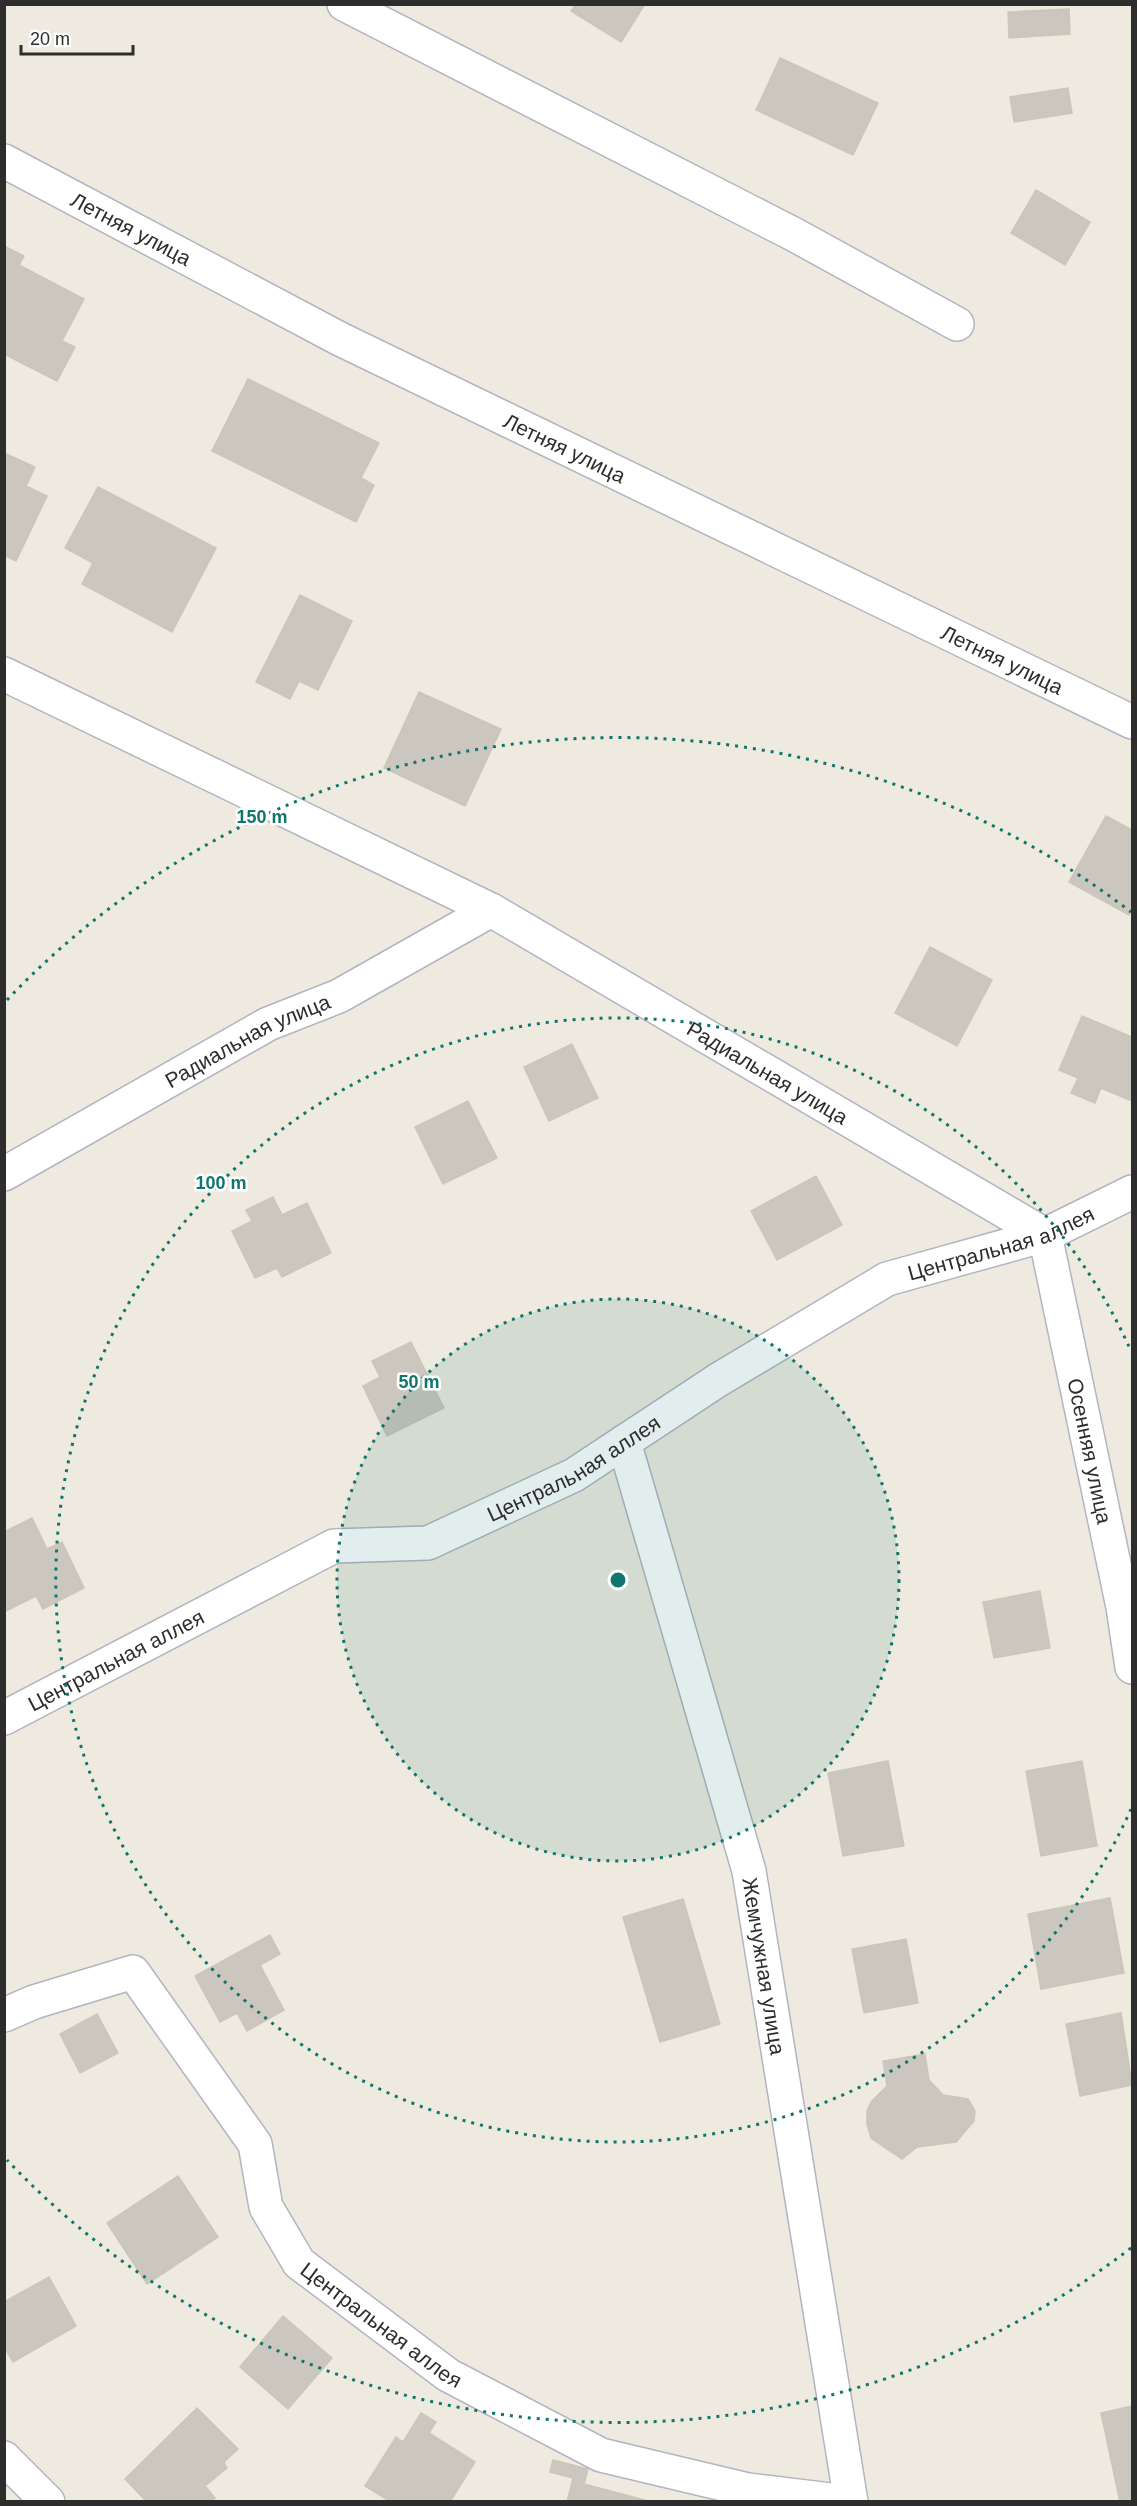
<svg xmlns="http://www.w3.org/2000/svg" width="1137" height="2506" viewBox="0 0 1137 2506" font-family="Arial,sans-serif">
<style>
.building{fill:#cbc6be;stroke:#cbc6b8;stroke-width:1.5}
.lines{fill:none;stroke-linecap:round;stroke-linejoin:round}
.minor-casing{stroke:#b3b4c1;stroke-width:36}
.minor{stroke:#fff;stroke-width:33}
.ring{fill:none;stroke:#0f766e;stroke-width:3;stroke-dasharray:3 6}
.labels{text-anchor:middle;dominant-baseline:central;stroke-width:5;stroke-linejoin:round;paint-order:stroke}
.street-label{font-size:21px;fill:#2d2d2d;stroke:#fff}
.centre{fill:#0f766e;stroke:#fff;stroke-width:3}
.ring-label{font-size:18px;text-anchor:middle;font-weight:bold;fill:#0f766e;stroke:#fff;stroke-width:5;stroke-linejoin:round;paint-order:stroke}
</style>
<rect width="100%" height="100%" fill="#efeadf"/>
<g class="building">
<polygon points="576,4 645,4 621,42 571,11"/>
<polygon points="1069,9 1070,34 1009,38 1008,12"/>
<polygon points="780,58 878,103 853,155 756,110"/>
<polygon points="1068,88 1072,113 1014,122 1010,97"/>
<polygon points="1036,190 1090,222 1065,265 1011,233"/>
<polygon points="4,246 24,256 19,265 84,299 62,341 75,347 57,381 4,354"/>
<polygon points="248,379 379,443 361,478 374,485 356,522 212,451"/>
<polygon points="4,453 35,467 26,486 47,496 16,561 4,555"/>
<polygon points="98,487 216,548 172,632 82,584 93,563 65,548"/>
<polygon points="300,595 352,621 318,690 299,681 290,699 256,682"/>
<polygon points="419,692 501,729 465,806 384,768"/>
<polygon points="1106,816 1132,830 1132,909 1129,915 1069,882"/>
<polygon points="930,947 992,980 957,1046 895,1013"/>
<polygon points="1082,1016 1132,1037 1132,1101 1101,1088 1095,1103 1071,1093 1078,1078 1059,1070"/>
<polygon points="572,1044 598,1098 549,1121 524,1067"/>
<polygon points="468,1101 497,1158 443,1184 415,1127"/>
<polygon points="816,1176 842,1225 777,1260 751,1211"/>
<polygon points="273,1197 282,1215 307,1203 331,1253 282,1277 277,1268 255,1278 232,1231 252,1221 246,1210"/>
<polygon points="411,1342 444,1408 387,1436 363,1386 380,1377 372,1361"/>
<polygon points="32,1518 47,1549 62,1542 84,1588 43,1609 36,1596 4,1612 4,1532"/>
<polygon points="1040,1591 1050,1648 994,1658 983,1602"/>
<polygon points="888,1761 904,1846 843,1856 828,1773"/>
<polygon points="1082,1761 1097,1846 1041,1856 1026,1771"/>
<polygon points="1110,1898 1124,1973 1041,1989 1028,1914"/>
<polygon points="683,1899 720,2024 660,2042 623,1917"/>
<polygon points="270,1935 280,1954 260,1965 284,2010 247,2031 237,2013 220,2022 195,1976"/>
<polygon points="906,1939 918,2003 864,2013 852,1949"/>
<polygon points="1121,2013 1132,2085 1080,2096 1066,2024"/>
<polygon points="97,2014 118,2053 80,2073 60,2034"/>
<polygon points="925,2054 929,2080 943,2095 968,2099 975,2111 974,2121 956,2142 917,2147 902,2159 871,2138 867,2124 867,2111 871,2102 887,2086 883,2061"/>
<polygon points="178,2176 218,2237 147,2284 107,2223"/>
<polygon points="49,2277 76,2326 13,2362 4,2346 4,2302"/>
<polygon points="283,2316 332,2358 288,2409 240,2367"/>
<polygon points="1132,2406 1132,2502 1120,2502 1101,2413"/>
<polygon points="197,2408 238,2449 224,2462 227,2468 205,2486 215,2498 210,2502 147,2502 125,2479"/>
<polygon points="421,2413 436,2422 429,2433 475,2462 450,2502 391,2502 365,2486 396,2437 403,2442"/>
<polygon points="553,2460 588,2469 584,2484 652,2502 567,2502 573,2478 550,2472"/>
</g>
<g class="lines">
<g class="minor-casing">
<g id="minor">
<polyline points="344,4 795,235 957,324"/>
<path id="s1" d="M4 161 340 339 1132 722"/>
<path id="s2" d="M4 674 491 910 1045 1235 1123 1607 1132 1667"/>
<path id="s3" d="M4 1174 268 1024 339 996 491 910"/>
<path id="s4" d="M624 1442 749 1871 851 2502"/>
<path id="s5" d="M4 1718 334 1546 428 1543 574 1475 718 1380 887 1279 1045 1235 1132 1192"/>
<path id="s6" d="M4 2015 34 2002 133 1972 255 2144 266 2207 299 2263 448 2375 601 2455 748 2490 847 2502"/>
<polyline points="4,2458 48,2502"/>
</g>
</g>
<use href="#minor" class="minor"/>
</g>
<circle cx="618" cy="1580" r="281" fill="#0f766e" fill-opacity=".12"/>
<g class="ring">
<circle cx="618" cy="1580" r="281"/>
<path d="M1131 1809A562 562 0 1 1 1131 1351"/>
<path d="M1131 2248A842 842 0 0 1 7 2160M7 1000A842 842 0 0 1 1131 912"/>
</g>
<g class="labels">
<g class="street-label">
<text stroke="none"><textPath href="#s1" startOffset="144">Летняя улица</textPath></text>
<text stroke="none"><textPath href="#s1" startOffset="630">Летняя улица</textPath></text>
<text stroke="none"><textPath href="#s1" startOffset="1116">Летняя улица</textPath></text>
<text stroke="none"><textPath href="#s3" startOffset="278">Радиальная улица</textPath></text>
<text stroke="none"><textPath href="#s2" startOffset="862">Радиальная улица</textPath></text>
<text stroke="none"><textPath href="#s5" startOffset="1116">Центральная аллея</textPath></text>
<text stroke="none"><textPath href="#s2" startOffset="1404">Осенняя улица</textPath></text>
<text stroke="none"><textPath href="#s5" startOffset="630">Центральная аллея</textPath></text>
<text stroke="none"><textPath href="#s5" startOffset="126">Центральная аллея</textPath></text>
<text stroke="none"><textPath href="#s4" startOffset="543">Жемчужная улица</textPath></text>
<text stroke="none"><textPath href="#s6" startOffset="579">Центральная аллея</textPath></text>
</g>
</g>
<circle cx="618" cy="1580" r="9" class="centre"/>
<g class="ring-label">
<text x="262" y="823">150 m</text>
<text x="221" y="1189">100 m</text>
<text x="419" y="1388">50 m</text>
</g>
<rect width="1137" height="2506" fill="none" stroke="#2d2d2d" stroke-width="12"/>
<path d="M21 45v9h112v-9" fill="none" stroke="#2d2d2d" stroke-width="3"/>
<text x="30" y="45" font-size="18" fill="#2d2d2d" stroke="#ffffff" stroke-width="4.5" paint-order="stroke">20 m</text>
</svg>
